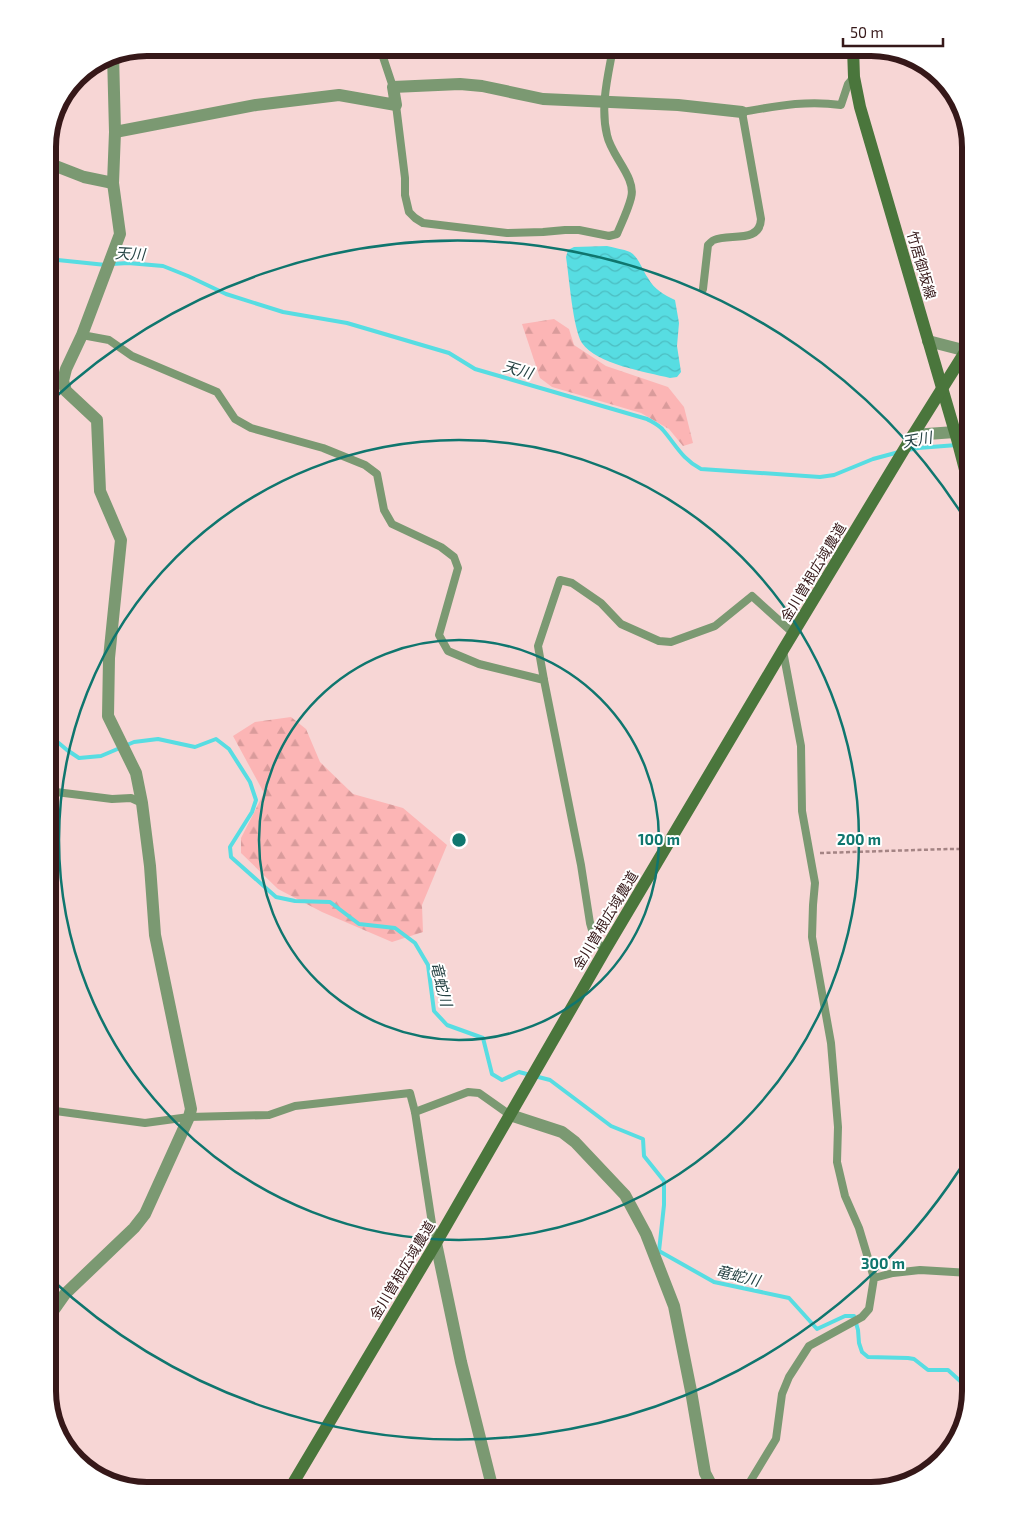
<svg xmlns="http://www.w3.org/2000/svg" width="1018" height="1538" viewBox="0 0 1018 1538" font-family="'Exo 2','Noto Sans JP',sans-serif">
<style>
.forest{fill:url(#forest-firs)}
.water{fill:url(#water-waves)}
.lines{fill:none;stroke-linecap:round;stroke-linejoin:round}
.stream{stroke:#57dde2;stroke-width:4}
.path{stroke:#a48484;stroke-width:2.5;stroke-dasharray:4 2.5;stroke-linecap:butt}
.lane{stroke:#7b9972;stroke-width:8}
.street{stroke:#7b9972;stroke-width:12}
.secondary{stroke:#4a763c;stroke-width:12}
.ring{fill:none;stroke:#0f766e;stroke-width:2.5}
.labels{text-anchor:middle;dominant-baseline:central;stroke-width:4;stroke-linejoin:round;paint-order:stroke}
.street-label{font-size:14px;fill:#361819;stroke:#fff}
.water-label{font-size:15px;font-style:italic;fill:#264344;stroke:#fff}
.rim{fill:none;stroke:#361819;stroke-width:6}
.centre{fill:#0f766e;stroke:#fff;stroke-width:2.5}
.ring-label{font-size:15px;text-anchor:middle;font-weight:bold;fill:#0f766e;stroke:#fff;stroke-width:4;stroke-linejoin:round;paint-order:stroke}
</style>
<defs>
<pattern id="forest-firs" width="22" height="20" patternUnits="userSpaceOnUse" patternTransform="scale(1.25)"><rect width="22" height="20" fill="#fcb5b5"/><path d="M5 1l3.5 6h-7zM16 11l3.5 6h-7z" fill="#d99b9b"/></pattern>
<pattern id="water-waves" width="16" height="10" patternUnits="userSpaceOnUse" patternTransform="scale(1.25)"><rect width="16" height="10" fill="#57dde2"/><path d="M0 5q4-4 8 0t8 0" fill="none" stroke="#4cbdc1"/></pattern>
</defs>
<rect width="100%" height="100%" fill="#f7d6d5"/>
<g class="forest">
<polygon points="554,319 569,329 574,345 606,366 668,387 684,407 693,443 683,446 669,429 641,413 552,387 540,378 522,324"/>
<polygon points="291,717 306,729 320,762 353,794 403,808 447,845 422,905 423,932 392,942 322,912 278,889 241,853 241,838 264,793 233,736 255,722"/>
</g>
<path class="water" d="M607 246C614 248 623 249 630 252 639 257 642 270 648 278 654 289 664 295 675 300L679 323 677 346 681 372 677 377 670 378C646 372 596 364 582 343 573 329 569 276 566 257L568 250 574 247Z"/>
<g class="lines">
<g class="stream">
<polyline points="48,259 106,265"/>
<path d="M112 264 128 263 163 266 188 276 226 294 283 312 347 323 449 353 475 369 647 419C652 422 659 425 663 430 676 445 682 459 701 469L820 477 834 475 873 459 899 452"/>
<polyline points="908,450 918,448 970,444"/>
<polyline points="48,734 67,750 79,758 101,756 134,742 158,739 195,747 216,739 229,749 250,782 256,800 252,812 230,847 231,857 276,897 295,901 330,902 359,924 395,928 415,943 428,965 434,1011 447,1025 483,1038 492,1074 502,1080 519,1072 550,1080 611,1126 643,1139 644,1156 664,1181 664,1205 659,1251 714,1282 789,1298 817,1329 845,1316 854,1316 858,1330 859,1343 862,1352 868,1357 908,1358 914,1359 928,1370 948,1370 970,1390"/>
</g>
<polyline class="path" points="820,853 949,849 970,849"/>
<g class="lane">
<polyline points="380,48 393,87"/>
<path d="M396 105 405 178V195L409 212 415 218 423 223 507 233 543 232 565 230H579L609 236 617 234C622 222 628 210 631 198 637 178 611 156 607 135 600 106 608 76 613 48"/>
<path d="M703 289 708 245C709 244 713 240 714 240 729 233 760 244 761 219L742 112C777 106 806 100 841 105L848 84 854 77"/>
<polyline points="82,335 109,340 132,356 217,392 235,419 251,428 323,448 365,465 377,474 384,510 392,524 441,547 454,557 458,568 439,635 448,651 479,664 544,680 581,865 590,923 595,940 605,950"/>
<polyline points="783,651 801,746 802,811 815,883 813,905 812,937 831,1043 838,1127 837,1162 845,1196 859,1228 874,1278"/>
<polyline points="544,680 538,646 560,580 572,583 601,603 621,624 659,641 671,642 715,626 752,596 793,633"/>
<polyline points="48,791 112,799 131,798 142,803"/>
<polyline points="48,1110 145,1123 189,1117 269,1115 295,1106 410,1093 415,1112 435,1243"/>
<polyline points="415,1112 468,1092 479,1093 510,1115"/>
<polyline points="745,1490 776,1439 782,1394 789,1377 809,1346 862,1317 869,1309 874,1278 893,1273 920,1270 970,1273"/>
</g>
<g class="street">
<polyline points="115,132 256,105 339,95 396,105 393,87 460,84 482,86 543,99 678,105 742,112"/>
<polyline points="48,163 84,177 113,183"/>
<polyline points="928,341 967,351"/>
<polyline points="913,435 955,432"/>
<polyline points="510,1115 562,1132 575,1142 625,1195 646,1234 674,1306 691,1391 705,1473 714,1490"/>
<polyline points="436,1243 461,1362 493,1490"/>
<polyline points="48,1326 53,1311 65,1294 134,1228 145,1214 189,1117 191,1109 155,935 150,866 142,803 136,773 108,716 109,658 121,540 100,491 97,420 66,391 63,381 66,369 82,335 120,234 113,183 115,132 113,54"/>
</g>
<g class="secondary">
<polyline points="853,48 854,77 860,107 957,439 970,489"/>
<polyline points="289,1490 436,1243 605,950 783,650 908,443 970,344"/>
</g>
</g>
<g class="ring">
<circle cx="459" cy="840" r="200"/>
<circle cx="459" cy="840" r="400"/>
<path d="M970 1153A599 599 0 0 1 50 1278M50 402A599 599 0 0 1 970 527"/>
</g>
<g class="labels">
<g class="street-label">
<text transform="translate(922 265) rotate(74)">竹居御坂線</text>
<text transform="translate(813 572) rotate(-59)">金川曽根広域農道</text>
<text transform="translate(605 920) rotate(-59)">金川曽根広域農道</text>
<text transform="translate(402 1270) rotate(-59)">金川曽根広域農道</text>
</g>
<g class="water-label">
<text transform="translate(130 253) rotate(3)">天川</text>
<text transform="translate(518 369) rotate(16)">天川</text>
<text transform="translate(917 439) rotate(-10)">天川</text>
<text transform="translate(442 984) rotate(76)">竜蛇川</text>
<text transform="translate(738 1275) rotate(14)">竜蛇川</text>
</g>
</g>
<path d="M0 0H1018V1538H0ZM147 56H871A91 91 0 0 1 962 147V1391A91 91 0 0 1 871 1482H147A91 91 0 0 1 56 1391V147A91 91 0 0 1 147 56Z" fill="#fff" fill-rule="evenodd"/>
<path class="rim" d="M147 56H871A91 91 0 0 1 962 147V1391A91 91 0 0 1 871 1482H147A91 91 0 0 1 56 1391V147A91 91 0 0 1 147 56Z"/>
<circle cx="459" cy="840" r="8" class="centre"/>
<g class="ring-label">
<text x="659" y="845">100 m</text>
<text x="859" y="845">200 m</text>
<text x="883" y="1269">300 m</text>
</g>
<path d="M843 38v8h100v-8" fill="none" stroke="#361819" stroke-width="2.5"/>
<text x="850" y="38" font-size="15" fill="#361819" stroke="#ffffff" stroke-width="4" paint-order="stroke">50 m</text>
</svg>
